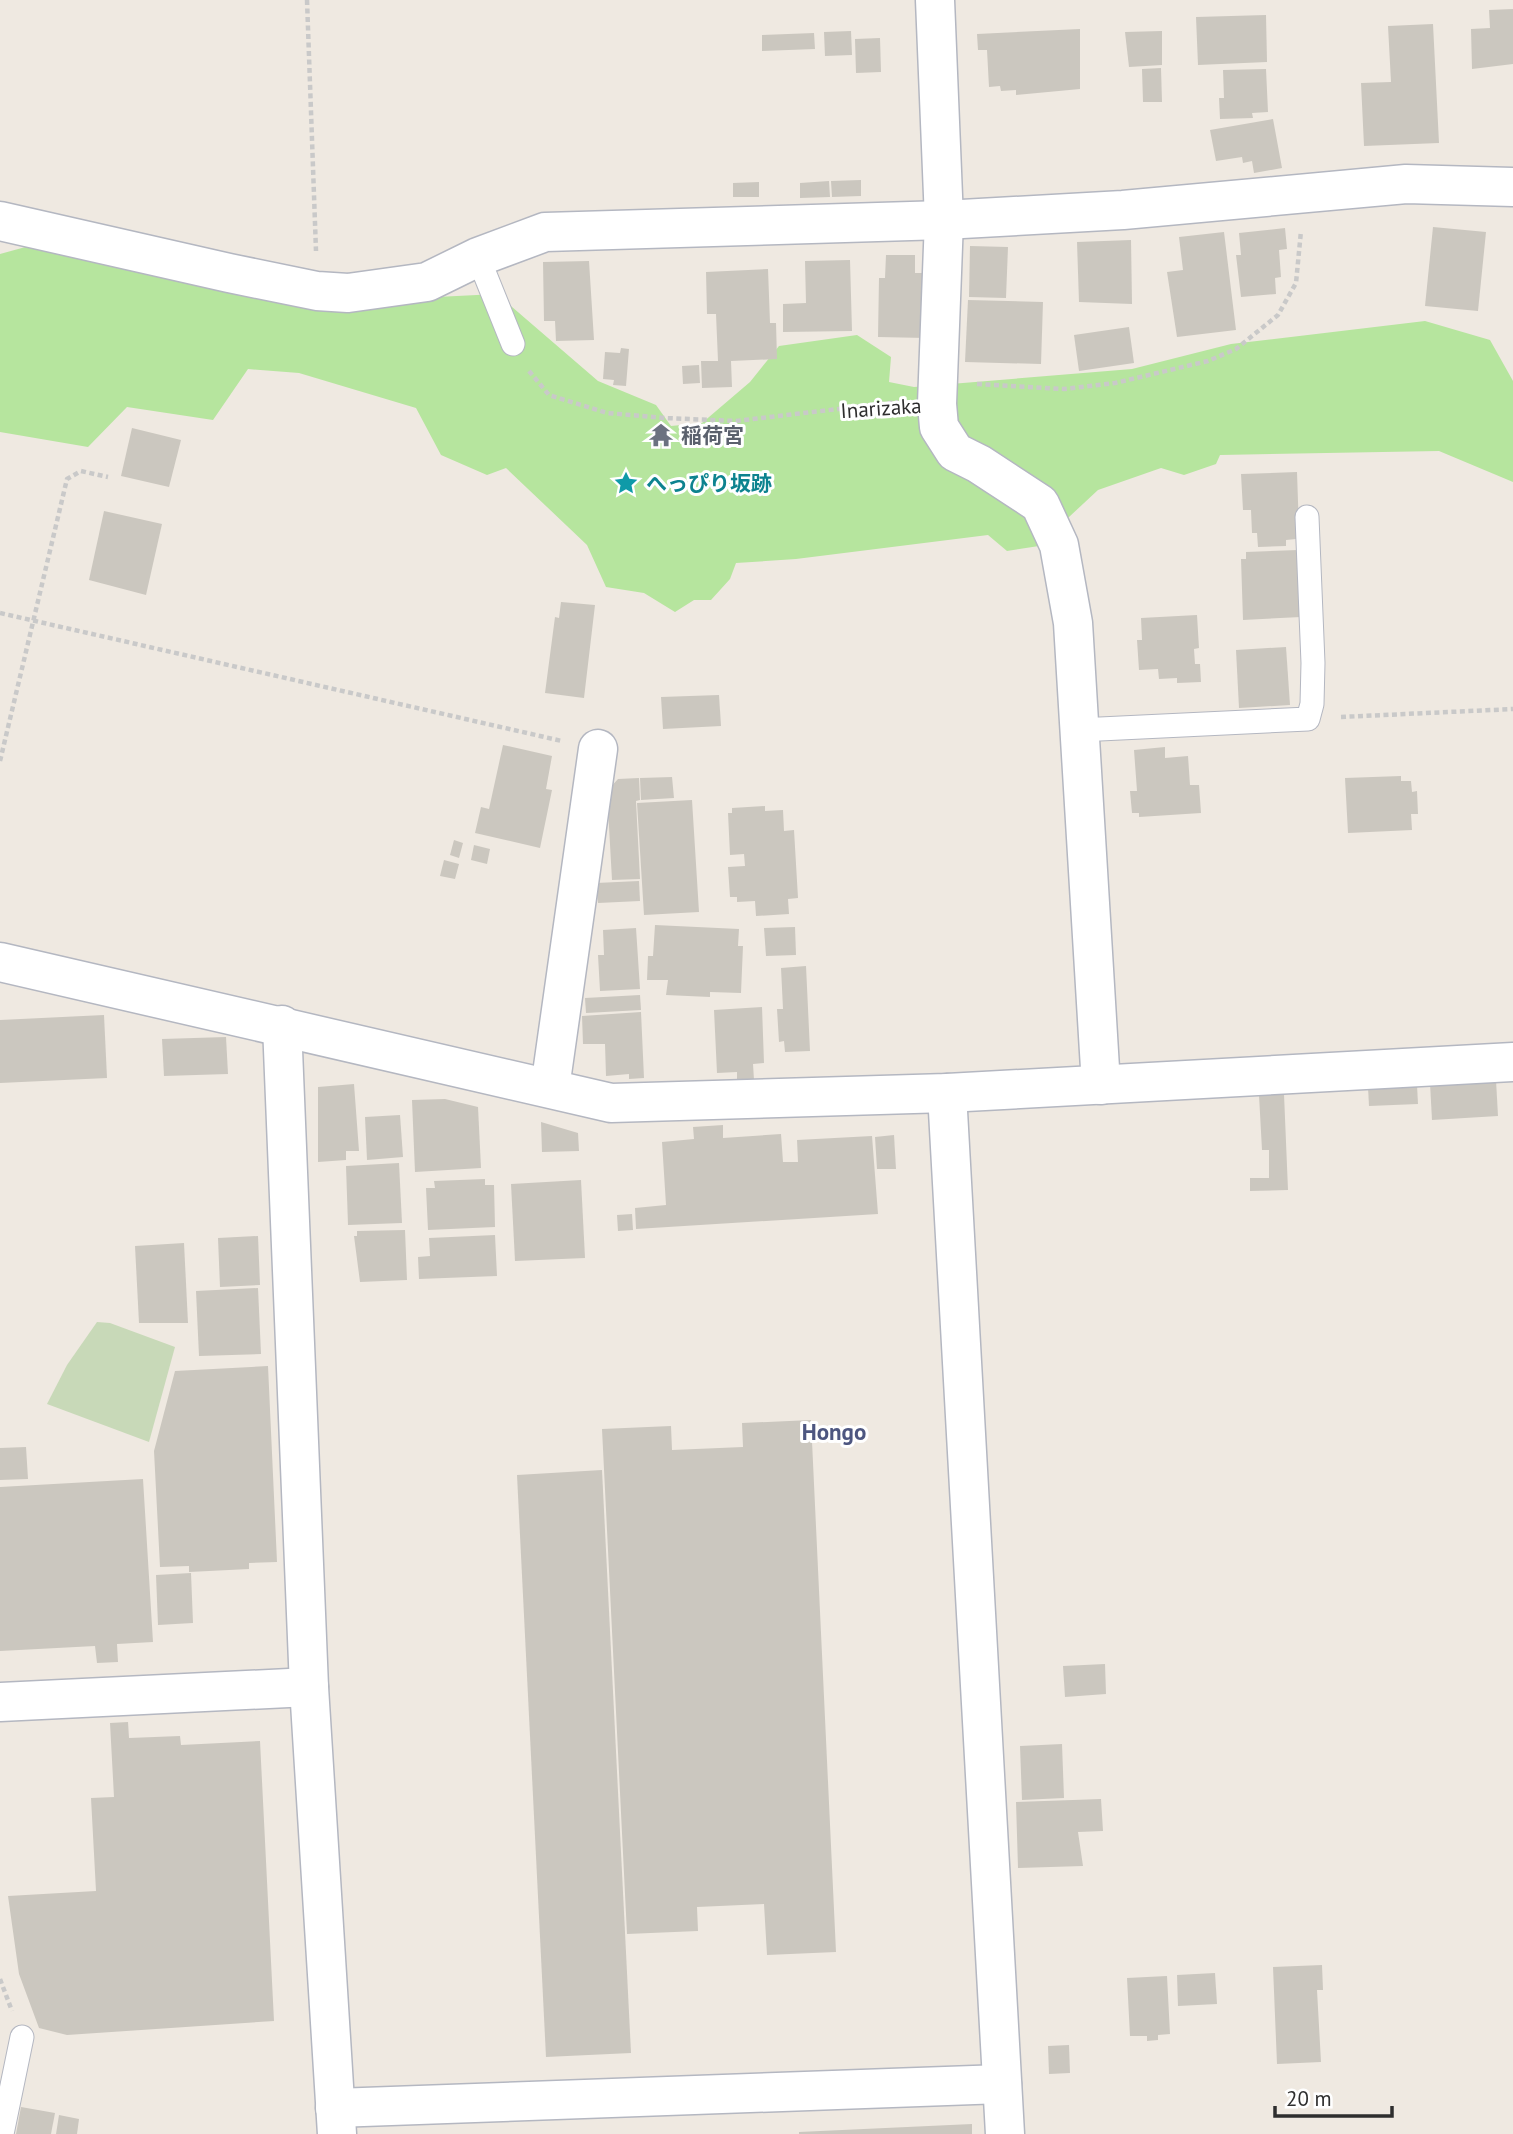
<svg xmlns="http://www.w3.org/2000/svg" width="1513" height="2134" viewBox="0 0 1513 2134" font-family="'PT Sans','Noto Sans JP',sans-serif">
<style>
.green{fill:#b6e59e}
.cemetery{fill:#c8d9b8}
.building{fill:#cbc7bf}
.lines{fill:none;stroke-linecap:round;stroke-linejoin:round}
.service-casing{stroke:#b4b7c1;stroke-width:25}
.minor-casing{stroke:#b4b7c1;stroke-width:41}
.path{stroke:#c9c9c9;stroke-width:4.5;stroke-dasharray:5 3.5;stroke-linecap:butt}
.service{stroke:#fff;stroke-width:23}
.minor{stroke:#fff;stroke-width:38}
.labels{text-anchor:middle;dominant-baseline:central;stroke-width:6;stroke-linejoin:round;paint-order:stroke}
.street-label{font-size:21px;fill:#2e2e2e;stroke:#fff}
.worship-label{font-size:21px;font-weight:bold;fill:#5b616d;stroke:#fff;text-anchor:start}
.culture-label{font-size:21px;font-weight:bold;fill:#0d838f;stroke:#fff;text-anchor:start}
.neighbourhood-label{font-size:23px;font-weight:bold;fill:#4d5680;stroke:#fff}
</style>
<rect width="100%" height="100%" fill="#efe9e1"/>
<polygon class="green" points="40,243 316,303 497,294 598,381 656,405 671,426 702,423 750,382 779,346 857,335 891,357 889,382 914,387 1132,369 1231,344 1425,321 1490,340 1513,381 1513,482 1439,451 1220,455 1216,464 1184,475 1161,468 1098,490 1069,517 1053,527 1039,546 1007,551 988,535 796,559 736,563 730,579 711,600 694,600 675,612 644,593 606,587 587,545 506,468 487,475 441,455 416,408 299,373 248,369 213,420 127,407 88,447 0,432 0,254"/>
<polygon class="cemetery" points="97,1322 110,1323 175,1347 149,1442 47,1404 67,1365"/>
<g class="building">
<polygon points="1513,9 1513,64 1472,69 1471,29 1490,28 1489,10"/>
<polygon points="1266,15 1267,62 1198,65 1196,17"/>
<polygon points="1433,24 1439,143 1364,146 1361,83 1391,82 1388,26"/>
<polygon points="1080,29 1080,89 1016,95 1016,90 1001,91 1000,86 989,87 987,50 978,50 977,34"/>
<polygon points="851,31 852,55 825,56 824,32"/>
<polygon points="1162,31 1162,65 1129,67 1125,32"/>
<polygon points="814,33 815,49 762,51 762,35"/>
<polygon points="880,38 881,72 856,73 855,39"/>
<polygon points="1161,68 1162,102 1143,102 1142,69"/>
<polygon points="1266,69 1268,112 1252,113 1253,118 1220,119 1219,98 1224,98 1223,70"/>
<polygon points="1273,119 1282,168 1254,173 1252,161 1243,163 1242,157 1216,161 1210,130"/>
<polygon points="861,180 861,196 832,197 831,181"/>
<polygon points="829,181 830,197 800,198 800,183"/>
<polygon points="759,182 759,197 733,197 733,183"/>
<polygon points="1433,227 1486,232 1478,311 1425,306"/>
<polygon points="1285,228 1287,249 1279,250 1281,277 1275,278 1276,294 1241,297 1236,255 1241,255 1239,233"/>
<polygon points="1224,232 1236,330 1177,337 1167,272 1183,270 1179,237"/>
<polygon points="1131,240 1132,304 1079,302 1077,242"/>
<polygon points="970,246 1008,247 1006,298 969,297"/>
<polygon points="886,255 915,255 915,273 928,273 926,338 878,337 879,278 885,278"/>
<polygon points="850,260 852,331 783,332 783,304 806,303 805,261"/>
<polygon points="589,261 594,340 556,341 555,321 544,321 543,262"/>
<polygon points="768,269 770,323 776,323 777,359 731,361 732,387 702,388 701,361 718,361 716,314 707,314 706,272"/>
<polygon points="968,300 1043,302 1041,364 965,362"/>
<polygon points="1129,327 1134,363 1079,371 1074,335"/>
<polygon points="621,348 629,349 626,386 613,385 614,380 603,379 605,352 620,353"/>
<polygon points="699,365 700,383 683,384 682,366"/>
<polygon points="132,428 181,440 169,487 121,476"/>
<polygon points="1297,472 1299,531 1296,531 1296,539 1286,540 1286,546 1258,547 1257,533 1252,533 1251,510 1243,510 1241,474"/>
<polygon points="104,511 162,524 146,595 89,580"/>
<polygon points="1298,550 1301,617 1243,620 1241,559 1246,559 1246,552"/>
<polygon points="561,602 595,605 584,698 545,693 555,617 559,618"/>
<polygon points="1197,615 1199,648 1194,649 1195,664 1200,664 1201,682 1177,683 1177,678 1159,679 1158,669 1139,670 1137,640 1142,640 1141,618"/>
<polygon points="1286,647 1290,705 1239,708 1236,650"/>
<polygon points="719,695 721,726 663,729 661,697"/>
<polygon points="503,745 552,756 546,789 552,790 540,848 475,833 481,807 489,809"/>
<polygon points="1165,747 1165,758 1188,756 1190,785 1199,785 1201,813 1139,817 1139,813 1132,813 1130,791 1137,791 1134,750"/>
<polygon points="1401,776 1401,781 1411,781 1412,792 1417,791 1418,814 1411,814 1412,830 1348,833 1345,778"/>
<polygon points="672,777 674,798 641,800 640,778"/>
<polygon points="639,778 640,800 636,801 640,879 612,880 607,791 618,779"/>
<polygon points="692,800 699,912 644,915 637,803"/>
<polygon points="765,806 765,811 783,810 784,831 794,830 798,898 788,899 789,914 756,916 755,901 737,902 737,897 730,897 728,867 745,866 744,854 730,855 728,813 732,813 732,808"/>
<polygon points="454,840 463,843 459,858 450,855"/>
<polygon points="474,845 490,849 487,864 471,860"/>
<polygon points="444,860 459,864 455,879 440,876"/>
<polygon points="639,881 640,901 598,903 596,883"/>
<polygon points="655,925 739,929 738,946 743,946 741,993 710,992 710,997 666,995 668,980 647,980 648,956 653,956"/>
<polygon points="795,927 796,955 766,956 764,928"/>
<polygon points="636,928 640,989 600,991 598,955 604,955 603,930"/>
<polygon points="806,966 810,1051 785,1052 784,1041 779,1042 777,1009 783,1009 781,968"/>
<polygon points="640,995 641,1010 586,1013 585,998"/>
<polygon points="762,1007 764,1063 753,1064 754,1080 737,1081 737,1072 717,1073 714,1010"/>
<polygon points="641,1012 644,1078 629,1079 629,1074 606,1076 605,1044 583,1044 582,1016"/>
<polygon points="104,1015 107,1078 0,1083 0,1020"/>
<polygon points="226,1037 228,1074 164,1076 162,1039"/>
<polygon points="1496,1080 1498,1116 1432,1120 1430,1083"/>
<polygon points="354,1084 359,1151 346,1151 346,1160 318,1162 318,1087"/>
<polygon points="1417,1085 1418,1104 1369,1106 1368,1087"/>
<polygon points="1284,1094 1288,1190 1250,1191 1250,1178 1269,1178 1269,1150 1262,1150 1259,1095"/>
<polygon points="445,1099 478,1107 481,1168 415,1172 412,1100"/>
<polygon points="400,1115 403,1157 367,1160 365,1117"/>
<polygon points="541,1122 578,1133 579,1151 542,1152"/>
<polygon points="723,1125 723,1138 781,1134 783,1162 798,1162 797,1140 872,1136 878,1214 636,1229 635,1208 666,1205 662,1142 694,1139 693,1127"/>
<polygon points="894,1135 896,1169 877,1169 875,1137"/>
<polygon points="399,1163 402,1223 348,1225 346,1166"/>
<polygon points="485,1179 485,1185 494,1185 495,1227 428,1230 426,1188 435,1188 434,1181"/>
<polygon points="581,1180 585,1258 515,1261 511,1184"/>
<polygon points="632,1214 633,1230 618,1231 617,1215"/>
<polygon points="405,1230 407,1280 360,1282 354,1236 357,1236 357,1231"/>
<polygon points="495,1235 497,1276 419,1279 418,1257 430,1256 429,1238"/>
<polygon points="258,1236 260,1285 220,1287 218,1238"/>
<polygon points="184,1243 188,1323 139,1323 135,1246"/>
<polygon points="258,1288 261,1354 199,1356 196,1291"/>
<polygon points="268,1366 277,1562 249,1563 249,1569 189,1572 189,1566 160,1567 154,1451 175,1371"/>
<polygon points="811,1420 836,1952 767,1955 764,1904 697,1907 698,1931 627,1934 602,1429 671,1426 672,1450 743,1447 742,1423"/>
<polygon points="26,1447 28,1479 0,1480 0,1448"/>
<polygon points="602,1470 631,2053 546,2057 517,1475"/>
<polygon points="143,1479 153,1642 117,1644 118,1662 97,1663 95,1646 0,1651 0,1487"/>
<polygon points="191,1573 193,1623 158,1625 156,1575"/>
<polygon points="1105,1664 1106,1694 1065,1697 1063,1666"/>
<polygon points="128,1722 129,1738 180,1736 181,1745 260,1741 274,2021 67,2035 39,2028 19,1974 8,1896 96,1891 91,1798 114,1797 110,1723"/>
<polygon points="1062,1744 1064,1798 1022,1800 1020,1746"/>
<polygon points="1101,1799 1103,1831 1078,1832 1083,1866 1018,1868 1016,1802"/>
<polygon points="1322,1965 1323,1990 1317,1990 1321,2062 1277,2064 1273,1967"/>
<polygon points="1215,1973 1217,2004 1178,2006 1177,1975"/>
<polygon points="1167,1976 1170,2034 1158,2035 1158,2040 1147,2041 1147,2036 1130,2036 1127,1978"/>
<polygon points="1069,2045 1070,2073 1049,2074 1048,2046"/>
<polygon points="21,2107 55,2113 51,2134 16,2134"/>
<polygon points="59,2115 79,2119 77,2134 56,2134"/>
<polygon points="972,2124 972,2134 799,2134 799,2132"/>
</g>
<g class="lines">
<g class="service-casing">
<g id="service">
<polyline points="478,257 513,344"/>
<polyline points="1079,730 1308,719 1312,704 1313,663 1307,517"/>
<polyline points="2,2134 22,2037"/>
</g>
</g>
<g class="minor-casing">
<g id="minor">
<polyline points="935,0 944,220 937,404 939,427 955,452 979,464 1040,504 1059,545 1073,623 1101,1085"/>
<polyline points="0,221 229,273 317,291 348,293 427,282 478,257 545,232 944,220 1123,210 1406,184 1513,187"/>
<polyline points="0,962 611,1103 947,1093 1513,1062"/>
<polyline points="282,1025 309,1687 337,2134"/>
<polyline points="550,1088 598,749"/>
<polyline points="947,1093 1005,2134"/>
<polyline points="0,1702 309,1687"/>
<polyline points="335,2108 1002,2084"/>
</g>
</g>
<g class="path">
<polyline points="307,0 316,251"/>
<polyline points="529,371 549,395 607,413 664,418 736,421 898,402"/>
<polyline points="977,384 1064,389 1115,383 1208,361 1236,349 1278,315 1296,283 1301,231"/>
<polyline points="0,613 562,741"/>
<polyline points="1341,717 1513,709"/>
<polyline points="0,761 67,479 81,471 108,477"/>
<polyline points="0,1979 12,2011"/>
</g>
<use href="#service" class="service"/>
<use href="#minor" class="minor"/>
</g>
<defs>
<g id="temple-bare" transform="scale(1.89)"><path d="M0-6L5-2H3V0L6.5 2.5H4V6H1.5V3h-3V6H-4V2.5H-6.5L-3 0V-2H-5Z" fill="#6b7280" stroke="#fff" stroke-width="2.5" paint-order="stroke"/></g>
<g id="sight-bare" transform="scale(1.89)"><path d="M0-6L1.8-2.2L6-1.7L2.9 1.2L3.7 5.4L0 3.3L-3.7 5.4L-2.9 1.2L-6-1.7L-1.8-2.2Z" fill="#0f9aa8" stroke="#fff" stroke-width="2.5" paint-order="stroke"/></g>
</defs>
<g fill-rule="evenodd">
<use href="#temple-bare" x="661" y="435"/>
<use href="#sight-bare" x="626" y="483"/>
</g>
<g class="labels">
<g class="street-label">
<text transform="translate(881 408) rotate(-4)">Inarizaka</text>
</g>
<g class="worship-label">
<text x="681" y="435">稲荷宮</text>
</g>
<g class="culture-label">
<text x="646" y="483">へっぴり坂跡</text>
</g>
<g class="neighbourhood-label">
<text x="834" y="1431">Hongo</text>
</g>
</g>
<path d="M1275 2106v10h117v-10" fill="none" stroke="#2e2e2e" stroke-width="3.5"/>
<text x="1286" y="2106" font-size="21" fill="#2e2e2e" stroke="#ffffff" stroke-width="5" paint-order="stroke">20 m</text>
</svg>
